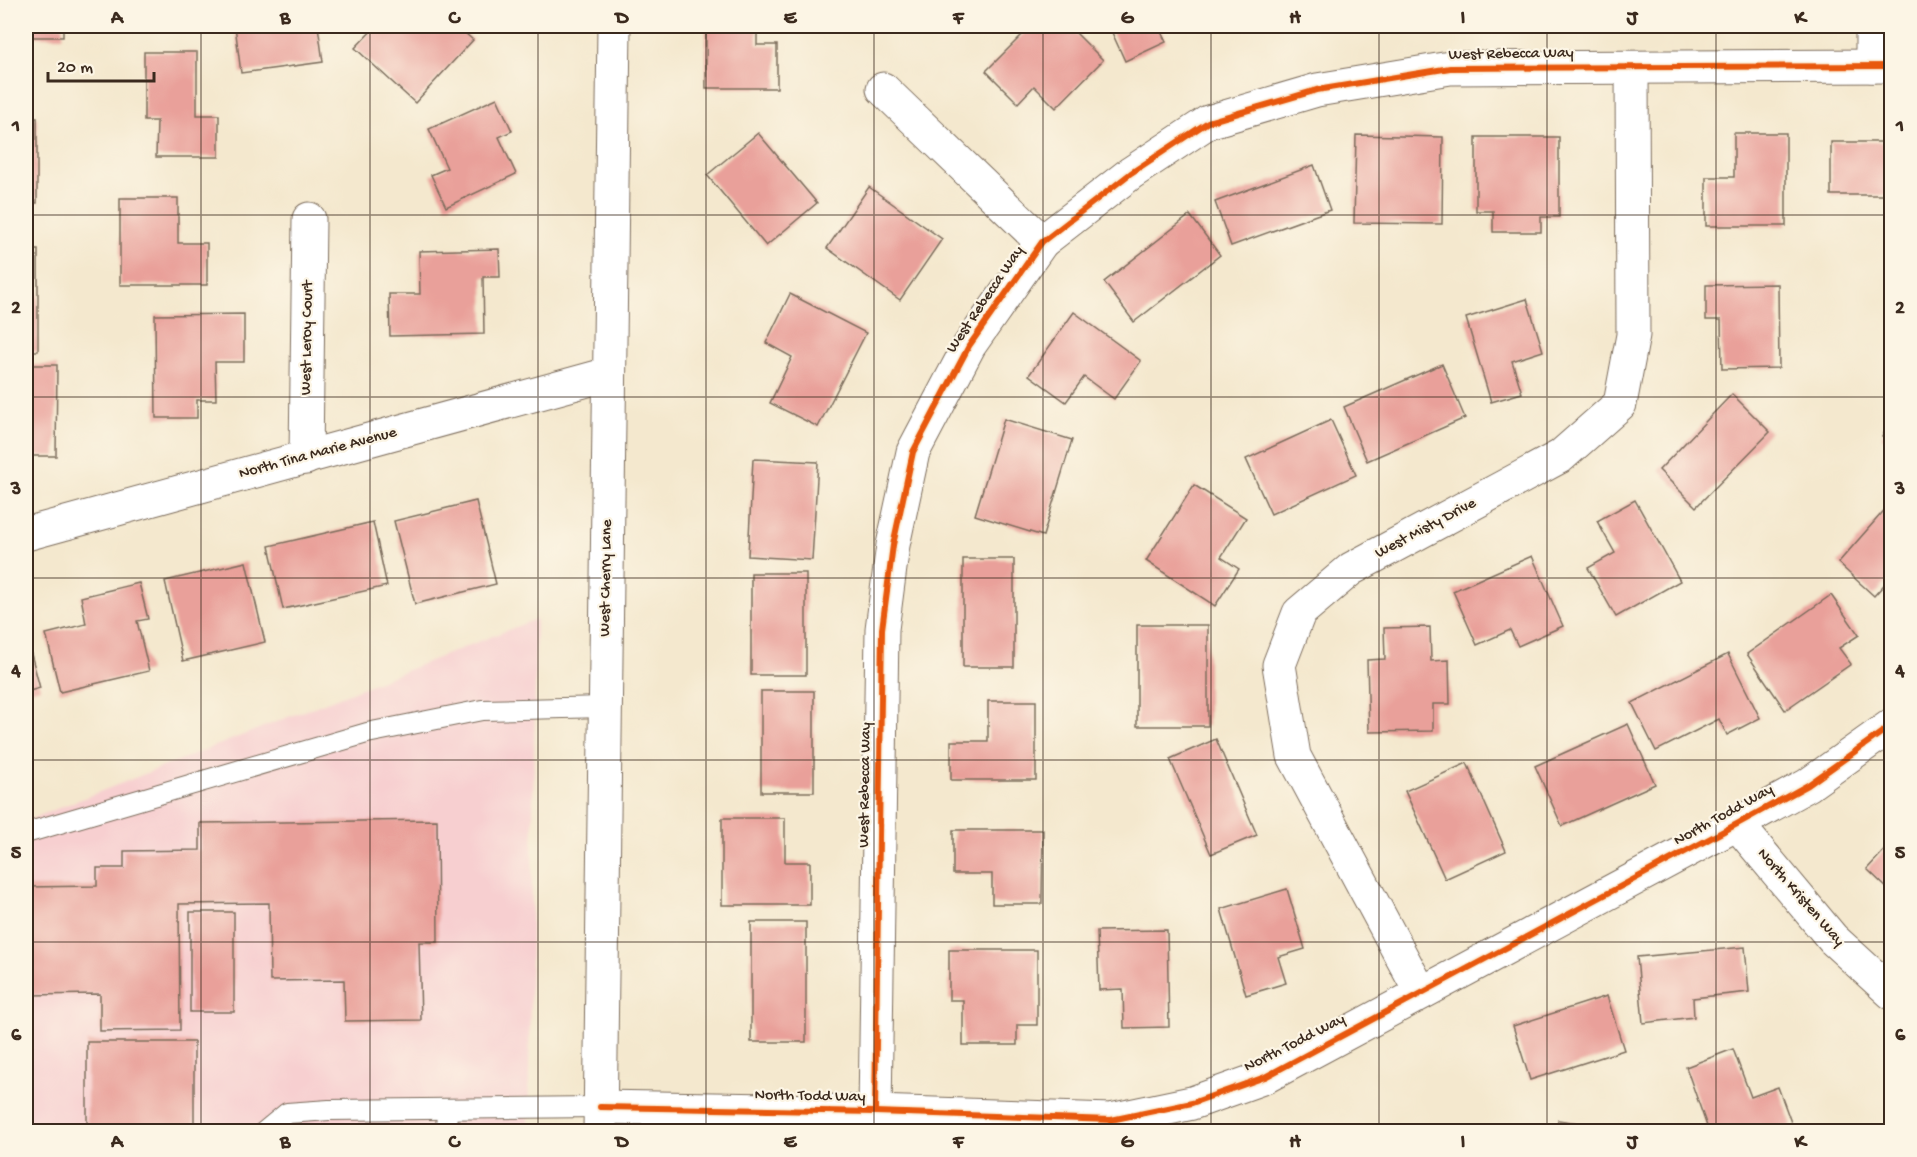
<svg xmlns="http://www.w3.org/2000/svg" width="1917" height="1157" viewBox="0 0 1917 1157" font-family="'Gochi Hand',sans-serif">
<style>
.built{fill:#f7cfd0}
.building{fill:#e9a09a}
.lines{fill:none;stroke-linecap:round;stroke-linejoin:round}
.lane-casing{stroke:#7c6c5c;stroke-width:22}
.street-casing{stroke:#7c6c5c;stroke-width:35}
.secondary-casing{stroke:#7c6c5c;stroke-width:35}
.lane{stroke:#fff;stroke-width:20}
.street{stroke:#fff;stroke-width:33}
.secondary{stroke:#fff;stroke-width:33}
.cycleway-casing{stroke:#fcf5e5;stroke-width:10}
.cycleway{stroke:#e8590c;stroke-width:6}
.grid{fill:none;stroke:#3b2a1e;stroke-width:1.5;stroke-opacity:0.55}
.labels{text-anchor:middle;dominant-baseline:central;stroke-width:4.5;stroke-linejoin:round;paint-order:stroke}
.street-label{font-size:16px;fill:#3b2a1e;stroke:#fcf5e5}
.neatline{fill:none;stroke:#3b2a1e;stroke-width:2}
.grid-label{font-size:20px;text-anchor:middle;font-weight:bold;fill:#3b2a1e}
</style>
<rect width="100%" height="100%" fill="#fcf5e5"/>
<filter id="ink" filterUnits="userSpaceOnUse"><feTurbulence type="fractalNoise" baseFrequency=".0167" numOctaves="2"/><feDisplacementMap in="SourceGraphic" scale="12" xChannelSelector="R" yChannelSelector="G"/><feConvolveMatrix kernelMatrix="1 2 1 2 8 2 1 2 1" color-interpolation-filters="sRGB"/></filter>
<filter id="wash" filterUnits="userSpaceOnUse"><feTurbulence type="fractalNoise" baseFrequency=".008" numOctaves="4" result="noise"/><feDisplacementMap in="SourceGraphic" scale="24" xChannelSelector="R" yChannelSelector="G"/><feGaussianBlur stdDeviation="1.35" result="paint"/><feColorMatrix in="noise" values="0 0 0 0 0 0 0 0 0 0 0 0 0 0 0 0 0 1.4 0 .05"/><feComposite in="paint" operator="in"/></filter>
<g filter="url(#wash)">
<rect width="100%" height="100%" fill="#f4e8ce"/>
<polygon class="built" points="536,619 528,1131 26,1132 26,821"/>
<g id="blocks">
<g class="building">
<polygon points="26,26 63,26 63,37 29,37 29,71 26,71"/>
<polygon points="235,26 318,26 323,62 241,73"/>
<polygon points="376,26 457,26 473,40 415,103 355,48"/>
<polygon points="706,26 757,26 757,45 777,45 777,88 706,88"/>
<polygon points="973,26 986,26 980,32"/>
<polygon points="1031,26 1069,26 1103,60 1056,108 1034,86 1018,103 986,71"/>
<polygon points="1109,26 1158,26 1166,42 1125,61"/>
<polygon points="144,52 197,52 197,115 219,115 219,157 156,157 157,121 144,121"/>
<polygon points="497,98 512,131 499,137 516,174 446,207 431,175 447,168 429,129"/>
<rect x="26" y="118" width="11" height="85"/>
<polygon points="758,133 817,203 766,246 707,175"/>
<polygon points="1734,133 1786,133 1786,226 1706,226 1706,177 1734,177"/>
<polygon points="1356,135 1443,137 1442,224 1354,223"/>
<polygon points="1476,137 1559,137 1559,217 1541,217 1541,232 1493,232 1493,211 1476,211"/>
<rect x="1831" y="142" width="61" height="53"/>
<polygon points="1314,165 1330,210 1231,246 1215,202"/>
<polygon points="869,187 942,239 900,300 827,248"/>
<polygon points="120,198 178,198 178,243 207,243 207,285 120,285"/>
<polygon points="1190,215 1220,255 1134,322 1104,282"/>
<polygon points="499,249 500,277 483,277 484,334 390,336 389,294 420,294 419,251"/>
<rect x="26" y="250" width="12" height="101"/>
<polygon points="1778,284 1779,368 1722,369 1721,320 1706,320 1706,285"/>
<polygon points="790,294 866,333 818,427 770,403 792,357 766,343"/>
<polygon points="1527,299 1543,351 1512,361 1522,393 1491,402 1466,318"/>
<polygon points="1074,312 1141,361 1114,399 1084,377 1066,402 1029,375"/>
<polygon points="244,314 244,362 215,362 216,400 197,400 197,418 156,418 155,315"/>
<polygon points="1442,364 1465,418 1367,461 1344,407"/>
<polygon points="26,365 57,365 56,456 26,456"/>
<polygon points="1732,394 1770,432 1696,507 1659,470"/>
<polygon points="1892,418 1892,442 1882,437"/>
<polygon points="1004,419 1072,440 1043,536 975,515"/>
<polygon points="1331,420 1356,475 1271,514 1246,459"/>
<polygon points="753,459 818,462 812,560 748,556"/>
<polygon points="1194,485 1246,518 1221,557 1239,569 1215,606 1146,561"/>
<polygon points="1635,500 1680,581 1616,617 1588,568 1615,553 1597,521"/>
<polygon points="476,501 496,584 415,604 394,521"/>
<polygon points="1889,505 1892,507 1892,576 1874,596 1838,563"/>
<polygon points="373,522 387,586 283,609 269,546"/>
<polygon points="1532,556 1563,626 1518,646 1510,630 1477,645 1453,591"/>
<rect x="963" y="559" width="51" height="108"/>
<polygon points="246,562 265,642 183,661 165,581"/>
<rect x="751" y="573" width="55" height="102"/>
<polygon points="139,583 148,619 137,621 149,671 60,692 46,634 86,624 81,597"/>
<polygon points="1831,595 1859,635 1839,648 1851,664 1785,710 1747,654"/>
<rect x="1137" y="625" width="71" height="101"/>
<polygon points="1430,627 1431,661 1449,660 1450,704 1433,704 1433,731 1369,732 1367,660 1385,659 1384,628"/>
<polygon points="26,635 40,688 26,692"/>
<polygon points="1728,654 1760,718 1727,735 1719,719 1656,751 1632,703"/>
<rect x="761" y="691" width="53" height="101"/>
<polygon points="988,701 1036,701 1036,780 951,780 951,741 988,741"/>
<polygon points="1628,724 1655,784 1562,826 1535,766"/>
<polygon points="1216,739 1257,835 1211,854 1170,759"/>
<polygon points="1467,763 1506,851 1445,879 1405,791"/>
<polygon points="722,818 785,818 785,862 810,862 810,905 722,905"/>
<polygon points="437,820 438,942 419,942 421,1020 345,1021 344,980 270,981 269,903 179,904 180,1030 100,1031 100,994 26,995 26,887 97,886 97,868 124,868 124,851 200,850 200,823"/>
<polygon points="953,830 1043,830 1042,904 992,904 992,874 953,874"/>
<polygon points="1892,842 1892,893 1867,869"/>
<polygon points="1287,889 1305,949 1278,957 1286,983 1246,995 1221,909"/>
<rect x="190" y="912" width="44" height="100"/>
<rect x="751" y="922" width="55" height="120"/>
<polygon points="1167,930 1169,1027 1124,1028 1123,989 1099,990 1097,931"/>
<polygon points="1745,947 1749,992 1693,998 1694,1017 1643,1023 1637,957"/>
<polygon points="949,950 1037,950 1037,1025 1017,1025 1017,1045 963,1045 963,1000 949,1000"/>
<polygon points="1607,996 1624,1050 1530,1080 1513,1026"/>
<rect x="87" y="1042" width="107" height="90"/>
<polygon points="1733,1049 1751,1097 1778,1087 1792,1125 1774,1132 1709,1132 1686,1067"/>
<polygon points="1558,1120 1627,1130 1627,1132 1556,1132"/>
</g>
</g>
</g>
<g filter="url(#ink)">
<use href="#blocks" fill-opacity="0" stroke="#7c6c5c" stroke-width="1.5"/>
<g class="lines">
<g class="lane-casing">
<g id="lane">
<polyline points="26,833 367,733 482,710 605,707"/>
<polyline points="264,1132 287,1113 329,1110 600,1107"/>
<polyline points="446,1132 447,1109"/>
</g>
</g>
<g class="street-casing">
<g id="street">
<polyline points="1872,26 1872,66"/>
<polyline points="883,89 1042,242"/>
<polyline points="306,458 309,219"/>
<polyline points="26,534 609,374"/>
<polyline points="1737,824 1833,939 1892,993"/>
<polyline points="1421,993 1294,756 1279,665 1299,613 1351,569 1561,456 1620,404 1633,335 1632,68"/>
<polyline points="600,1107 875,1112 1111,1120 1192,1103 1265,1077 1737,824 1808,785 1892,725"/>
<polyline points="875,1112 882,629 893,545 913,452 969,346 1042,242 1131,173 1208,122 1317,90 1450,68 1892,66"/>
</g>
</g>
<g class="secondary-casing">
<polyline id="secondary" points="600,1132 614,26"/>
</g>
<use href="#lane" class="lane"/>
<use href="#street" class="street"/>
<use href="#secondary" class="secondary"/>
<g class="cycleway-casing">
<g id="cycleway">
<polyline points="600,1107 875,1112 1111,1120 1192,1103 1265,1077 1737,824 1808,785 1892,725"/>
<polyline points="875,1112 882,629 893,545 913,452 969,346 1042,242 1131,173 1208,122 1317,90 1450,68 1892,66"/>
</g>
</g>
<use href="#cycleway" class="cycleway"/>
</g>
</g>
<path class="grid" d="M201 26V1132M370 26V1132M538 26V1132M706 26V1132M874 26V1132M1043 26V1132M1211 26V1132M1379 26V1132M1547 26V1132M1716 26V1132M26 215H1892M26 397H1892M26 578H1892M26 760H1892M26 942H1892"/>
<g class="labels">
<g class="street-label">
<text transform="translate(1511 55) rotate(-1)">West Rebecca Way</text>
<text transform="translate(986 300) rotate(-56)">West Rebecca Way</text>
<text transform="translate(308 338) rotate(-89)">West Leroy Court</text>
<text transform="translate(318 454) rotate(-15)">North Tina Marie Avenue</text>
<text transform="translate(1426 529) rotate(-28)">West Misty Drive</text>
<text transform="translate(607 578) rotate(-89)">West Cherry Lane</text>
<text transform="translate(866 785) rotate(-89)">West Rebecca Way</text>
<text transform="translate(1724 816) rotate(-29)">North Todd Way</text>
<text transform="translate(1800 898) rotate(49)">North Kristen Way</text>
<text transform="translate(1295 1044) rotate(-27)">North Todd Way</text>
<text transform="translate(810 1097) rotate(1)">North Todd Way</text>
</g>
</g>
<rect width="1917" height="1157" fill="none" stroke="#fcf5e5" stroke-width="66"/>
<path d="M48 72v9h106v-9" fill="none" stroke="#3b2a1e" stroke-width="3"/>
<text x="57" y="72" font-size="18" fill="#3b2a1e" stroke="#fcf5e5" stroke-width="4.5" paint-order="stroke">20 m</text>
<rect x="33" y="33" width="1851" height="1091" class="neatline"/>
<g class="grid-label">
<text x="117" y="23">A</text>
<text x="285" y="23">B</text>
<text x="454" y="23">C</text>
<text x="622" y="23">D</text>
<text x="790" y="23">E</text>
<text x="958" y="23">F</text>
<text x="1127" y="23">G</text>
<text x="1295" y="23">H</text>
<text x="1463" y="23">I</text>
<text x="1632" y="23">J</text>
<text x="1800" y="23">K</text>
<text x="16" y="131">1</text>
<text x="1900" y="131">1</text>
<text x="16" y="313">2</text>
<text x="1900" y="313">2</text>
<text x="16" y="494">3</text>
<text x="1900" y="494">3</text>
<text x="16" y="676">4</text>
<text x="1900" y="676">4</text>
<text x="16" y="858">5</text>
<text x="1900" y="858">5</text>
<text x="16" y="1040">6</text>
<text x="1900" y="1040">6</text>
<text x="117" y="1147">A</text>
<text x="285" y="1147">B</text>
<text x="454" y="1147">C</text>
<text x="622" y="1147">D</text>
<text x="790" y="1147">E</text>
<text x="958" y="1147">F</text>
<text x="1127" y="1147">G</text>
<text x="1295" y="1147">H</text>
<text x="1463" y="1147">I</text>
<text x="1632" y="1147">J</text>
<text x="1800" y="1147">K</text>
</g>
</svg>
